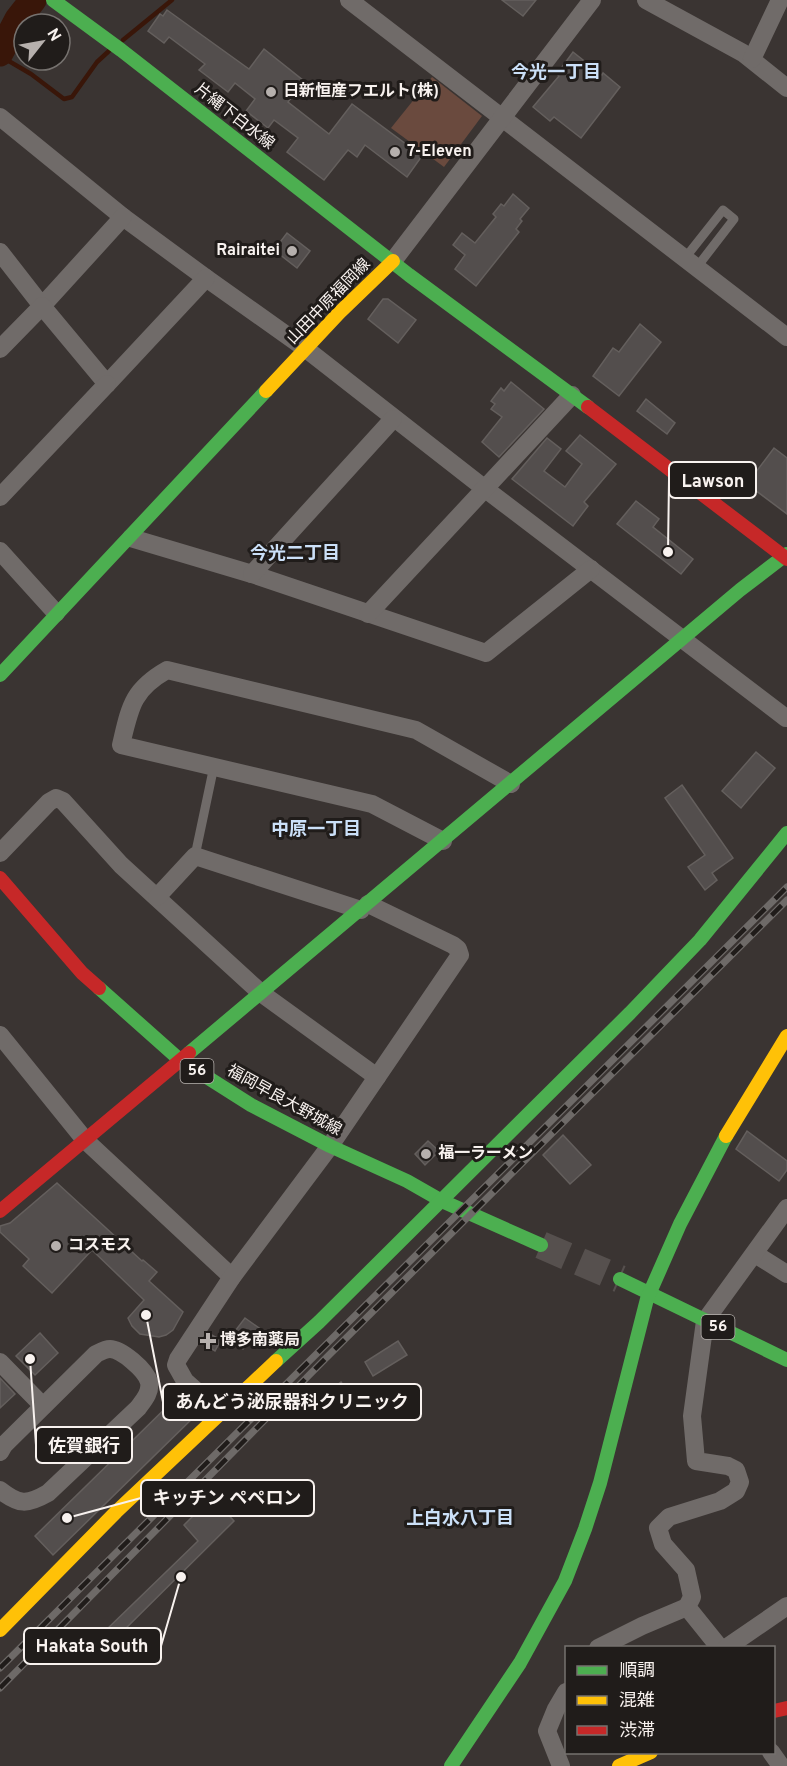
<svg xmlns="http://www.w3.org/2000/svg" width="787" height="1766" viewBox="0 0 787 1766" font-family="Overpass,'Noto Sans JP',sans-serif">
<style>
.green{fill:#6a4a3e}
.lines{fill:none;stroke-linecap:round;stroke-linejoin:round}
.stream{stroke:#391609;stroke-width:4.5}
.river{stroke:#391609;stroke-width:27}
.building{fill:#534e4d;stroke:#645f5d;stroke-width:1.5}
.primary-tunnel{stroke:#56504e;stroke-width:28;stroke-dasharray:28 14;stroke-linecap:butt}
.lane{stroke:#706b69;stroke-width:9}
.street{stroke:#706b69;stroke-width:18}
.fast{stroke:#4caf50;stroke-width:14}
.slow{stroke:#ffc107;stroke-width:14}
.jam{stroke:#c62828;stroke-width:14}
.rail-casing{stroke:#6e6a68;stroke-width:7}
.rail{stroke:#201c1a;stroke-width:4.5;stroke-dasharray:14;stroke-linecap:butt}
.poi-dot{fill:#b6b0ad;stroke:#201c1a;stroke-width:2}
.labels{text-anchor:middle;dominant-baseline:central;stroke-width:6;stroke-linejoin:round;paint-order:stroke}
.shield{fill:#201c1a;stroke:#b7b2af;stroke-width:1.5}
.shield-label{font-size:15px;font-weight:bold;fill:#f8f2ef}
.poi-label{font-size:16px;font-weight:bold;fill:#f8f2ef;stroke:#201c1a;text-anchor:start}
.street-label{font-size:16px;fill:#f8f2ef;stroke:#201c1a}
.neighbourhood-label{font-size:18px;font-weight:bold;fill:#cbe0f8;stroke:#201c1a}
.leader{fill:none;stroke:#f8f2ef;stroke-width:2}
.callout-dot{fill:#f8f2ef;stroke:#201c1a;stroke-width:2}
.callout{fill:#201c1a;stroke:#f8f2ef;stroke-width:2}
.callout-label{font-size:18px;text-anchor:middle;font-weight:bold;fill:#f8f2ef}
</style>
<rect width="100%" height="100%" fill="#3a3432"/>
<polygon class="green" points="432,77 482,116 444,167 391,128"/>
<g class="lines">
<g class="stream">
<polyline points="123,40 172,0"/>
<polyline points="0,56 31,74 64,99 72,97 97,62 109,51"/>
</g>
<polyline class="river" points="0,53 18,19 33,0"/>
</g>
<g class="building">
<polygon points="502,0 536,0 523,16"/>
<polygon points="167,10 249,69 264,49 304,81 288,102 329,134 352,104 422,156 407,177 365,145 357,157 348,150 324,180 287,152 298,138 274,120 268,128 246,111 255,99 235,83 228,92 199,70 205,64 169,37 164,43 148,31 160,14 163,16"/>
<polygon points="573,52 602,75 603,73 620,87 581,138 554,117 550,121 533,107 559,76 557,74"/>
<polygon points="513,194 529,208 520,219 522,221 516,229 519,232 476,286 455,269 465,255 453,245 462,233 475,243 496,217 493,214 501,204 504,206"/>
<polygon points="287,233 310,251 297,268 274,250"/>
<polygon points="383,299 388,299 416,320 398,343 368,319"/>
<polygon points="640,324 661,342 619,396 593,376 613,348 619,352"/>
<polygon points="511,382 544,409 499,457 482,442 502,417 491,409 495,404 491,401 501,388 504,391"/>
<polygon points="646,399 675,423 667,434 637,411"/>
<polygon points="580,435 616,464 584,502 588,506 573,526 512,479 547,438 561,449 544,471 565,487 582,464 566,451"/>
<polygon points="774,448 787,458 787,514 747,484"/>
<polygon points="636,501 659,519 653,527 693,559 681,574 617,524"/>
<polygon points="756,752 775,768 741,808 722,791"/>
<polygon points="682,785 733,858 712,873 717,880 705,890 688,867 705,855 665,798"/>
<polygon points="747,1131 787,1161 787,1170 779,1181 736,1149"/>
<polygon points="563,1135 591,1165 570,1184 543,1155"/>
<polygon points="428,1141 439,1151 425,1165 415,1154"/>
<polygon points="57,1183 142,1261 143,1260 157,1272 149,1281 183,1312 173,1330 166,1335 159,1337 140,1334 132,1326 128,1318 144,1300 92,1250 52,1293 23,1266 29,1259 0,1232 0,1226 10,1223"/>
<polygon points="245,1318 259,1328 243,1349 229,1339"/>
<polygon points="40,1333 58,1353 35,1375 16,1356"/>
<polygon points="208,1333 221,1340 215,1351 202,1343"/>
<polygon points="398,1341 407,1355 373,1376 365,1362"/>
<polygon points="0,1378 15,1394 0,1408"/>
<polygon points="341,1382 350,1396 341,1402 332,1389"/>
<polygon points="181,1393 201,1410 53,1555 35,1536"/>
<polygon points="218,1491 229,1503 223,1509 234,1521 113,1641 104,1632 198,1541 184,1525"/>
</g>
<g class="lines">
<polyline class="primary-tunnel" points="541,1245 620,1279"/>
<g class="lane">
<polyline points="685,258 723,210 734,219 697,267"/>
<polyline points="195,856 214,766"/>
</g>
<g class="street">
<polyline points="349,0 787,337"/>
<polyline points="646,0 743,53 787,88"/>
<polyline points="752,59 780,0"/>
<polyline points="0,117 123,217 206,278 306,349 484,488 786,718"/>
<polyline points="0,252 42,306 123,217"/>
<polyline points="393,261 592,0"/>
<polyline points="0,349 42,306 107,384 206,278"/>
<polyline points="0,497 107,384"/>
<polyline points="131,538 252,574 486,653 591,569"/>
<polyline points="0,551 56,613"/>
<polyline points="252,574 393,419"/>
<polyline points="368,614 572,395"/>
<path d="M443 841 372 804 121 745C130 707 132 690 167 670L416 730 511 784"/>
<polyline points="0,853 49,802 56,798 63,801 121,865 261,993 377,1077"/>
<polyline points="157,897 195,856 361,910"/>
<polyline points="0,1035 85,1140 232,1277"/>
<polyline points="755,1254 787,1274"/>
<polyline points="0,1362 43,1406"/>
<polyline points="220,1412 185,1381 176,1365 178,1359 232,1277 330,1146 460,955 458,949 453,945 368,904"/>
<path d="M0 1452 4 1445 96 1354C100 1352 105 1349 110 1349 121 1349 146 1370 149 1382 151 1392 144 1400 138 1408L48 1493C27 1505 19 1505 0 1490"/>
<polyline points="598,1648 642,1626 687,1607"/>
<polyline points="720,1648 687,1607 692,1597 686,1570 663,1544 658,1528 669,1517 720,1501 736,1491 740,1482 736,1470 728,1466 696,1461 692,1416 705,1321 787,1208"/>
<polyline points="726,1648 787,1606"/>
<polyline points="771,1752 781,1766"/>
<polyline points="561,1766 547,1731 556,1709 566,1692"/>
</g>
<g class="fast">
<polyline points="53,0 121,50 409,275 588,407"/>
<polyline points="0,675 266,391"/>
<polyline points="99,988 180,1060 251,1105 330,1146 407,1181 442,1201 541,1245"/>
<polyline points="189,1053 740,590 787,554"/>
<polyline points="620,1279 787,1360"/>
<polyline points="276,1361 319,1322 630,1013 700,940 787,833"/>
<polyline points="451,1766 520,1663 565,1581 585,1529 600,1483 647,1299 680,1224 726,1136"/>
</g>
<g class="slow">
<polyline points="266,391 339,313 393,261"/>
<polyline points="726,1136 787,1036"/>
<polyline points="0,1630 116,1512 276,1361"/>
<polyline points="619,1766 651,1752"/>
</g>
<g class="jam">
<polyline points="588,407 787,559"/>
<polyline points="0,878 82,973 99,988"/>
<polyline points="0,1211 189,1053"/>
<polyline points="774,1711 787,1708"/>
</g>
<g class="rail-casing">
<g id="rail">
<polyline points="0,1668 787,887"/>
<polyline points="0,1688 325,1359 787,900"/>
</g>
</g>
<use href="#rail" class="rail"/>
</g>
<g class="poi-dot">
<circle cx="271" cy="92" r="6"/>
<circle cx="395" cy="152" r="6"/>
<circle cx="292" cy="251" r="6"/>
<circle cx="426" cy="1154" r="6"/>
<circle cx="56" cy="1246" r="6"/>
<path d="M205 1332h6v6h6v6h-6v6h-6v-6h-6v-6h6z"/>
</g>
<g class="labels">
<g class="shield">
<rect x="180.5" y="1059" width="33" height="24" rx="4.5"/>
<rect x="701.5" y="1315" width="33" height="24" rx="4.5"/>
</g>
<g class="shield-label">
<text x="197" y="1071">56</text>
<text x="718" y="1327">56</text>
</g>
<g class="poi-label">
<text x="283" y="92">日新恒産フエルト(株)</text>
<text x="407" y="152">7-Eleven</text>
<text x="280" y="251" text-anchor="end">Rairaitei</text>
<text x="438" y="1154">福一ラーメン</text>
<text x="68" y="1246">コスモス</text>
<text x="220" y="1341">博多南薬局</text>
</g>
<g class="street-label">
<text transform="translate(234 117) rotate(38)">片縄下白水線</text>
<text transform="translate(329 302) rotate(-46)">山田中原福岡線</text>
<text transform="translate(284 1101) rotate(29)">福岡早良大野城線</text>
</g>
<g class="neighbourhood-label">
<text x="556" y="73">今光一丁目</text>
<text x="295" y="554">今光二丁目</text>
<text x="316" y="830">中原一丁目</text>
<text x="460" y="1519">上白水八丁目</text>
</g>
</g>
<path class="leader" d="M668 552L669 480M146 1315L163 1402M30 1359L36 1445M67 1518L141 1498M181 1577L161 1646"/>
<g class="callout-dot">
<circle cx="668" cy="552" r="6"/>
<circle cx="146" cy="1315" r="6"/>
<circle cx="30" cy="1359" r="6"/>
<circle cx="67" cy="1518" r="6"/>
<circle cx="181" cy="1577" r="6"/>
</g>
<g class="callout">
<rect x="669" y="462" width="87" height="36" rx="6"/>
<rect x="163" y="1384" width="258" height="36" rx="6"/>
<rect x="36" y="1427" width="96" height="36" rx="6"/>
<rect x="141" y="1480" width="173" height="36" rx="6"/>
<rect x="24" y="1628" width="137" height="36" rx="6"/>
</g>
<g class="callout-label">
<text x="713" y="487">Lawson</text>
<text x="292" y="1408">あんどう泌尿器科クリニック</text>
<text x="84" y="1452">佐賀銀行</text>
<text x="227" y="1504">キッチン ペペロン</text>
<text x="92" y="1652">Hakata South</text>
</g>
<rect x="565" y="1646" width="210" height="108" fill="#201c1a" stroke="#76726f" stroke-width="1.5"/>
<rect x="577" y="1666" width="30" height="9" fill="#4caf50" stroke="#76726f" stroke-width="1.5"/>
<text x="619" y="1676" font-size="18" fill="#f8f2ef">順調</text>
<rect x="577" y="1696" width="30" height="9" fill="#ffc107" stroke="#76726f" stroke-width="1.5"/>
<text x="619" y="1706" font-size="18" fill="#f8f2ef">混雑</text>
<rect x="577" y="1726" width="30" height="9" fill="#c62828" stroke="#76726f" stroke-width="1.5"/>
<text x="619" y="1736" font-size="18" fill="#f8f2ef">渋滞</text>
<g transform="translate(42 42) rotate(59)"><circle r="28" fill="#201c1a" stroke="#76726f" stroke-width="1.5"/>
<path d="M0-4.5L10 22L0 15L-10 22Z" fill="#b6b0ad"/>
<text y="-9" font-size="16" font-weight="bold" text-anchor="middle" fill="#f8f2ef">N</text>
</g>
</svg>
